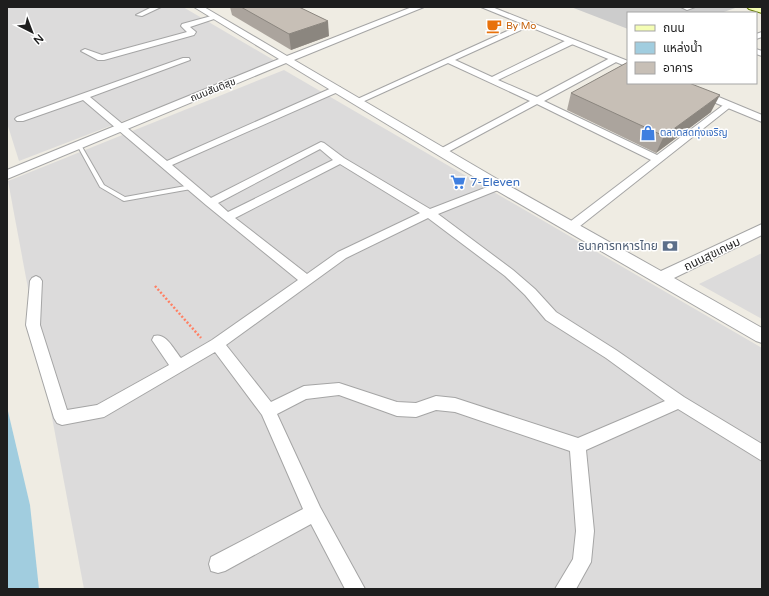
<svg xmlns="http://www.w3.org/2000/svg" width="769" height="596" viewBox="0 0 769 596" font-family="'Varela Round','Noto Sans Thai',sans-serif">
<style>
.residential{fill:#dcdbdb}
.religious{fill:#ccc}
.water{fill:#a1cddf}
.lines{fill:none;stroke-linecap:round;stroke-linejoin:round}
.service-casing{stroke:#a5a5a5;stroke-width:2}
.minor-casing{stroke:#a5a5a5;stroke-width:2}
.tertiary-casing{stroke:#a5a5a5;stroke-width:2}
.secondary-casing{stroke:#637900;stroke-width:2}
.path{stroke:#ff8064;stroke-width:2.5;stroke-dasharray:2 2;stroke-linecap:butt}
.service{fill:#fff;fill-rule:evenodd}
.minor{fill:#fff;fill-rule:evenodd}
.tertiary{fill:#fff;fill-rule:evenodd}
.secondary{fill:#f4fdb4;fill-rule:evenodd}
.wall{fill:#aba49d}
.shaded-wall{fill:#8b867f}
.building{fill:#c7bfb6;stroke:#8b867f}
.labels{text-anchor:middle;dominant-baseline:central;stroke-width:3;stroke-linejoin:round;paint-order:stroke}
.far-food-label{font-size:10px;fill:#c56008;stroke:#fff;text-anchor:start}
.far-street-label{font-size:10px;fill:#1e1e1e;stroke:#fff}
.far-shop-label{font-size:10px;fill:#366cbe;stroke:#fff;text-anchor:start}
.shop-label{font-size:12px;fill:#366cbe;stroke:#fff;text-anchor:start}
.service-label{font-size:12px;fill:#4e5e75;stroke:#fff;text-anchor:end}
.street-label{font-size:12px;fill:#1e1e1e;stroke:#fff}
</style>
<rect width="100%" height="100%" fill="#efece3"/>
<g class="residential">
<polygon points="7,7 183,7 277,62 19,161 7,123"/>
<polygon points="284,70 762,348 762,589 84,589 8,181"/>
<polygon points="762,253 762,319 699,284"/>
</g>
<polygon class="religious" points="571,7 738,7 721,13 628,13 628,29"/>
<polygon class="water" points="7,407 30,505 39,589 7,589"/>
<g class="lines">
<g class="service-casing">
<g id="service">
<polygon points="681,7 687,8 695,7 687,10"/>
<polygon points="77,144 81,144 81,145 104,185 125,197 191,185 193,187 191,189 124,201 122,200 100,187 77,145"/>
</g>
</g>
<g class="minor-casing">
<g id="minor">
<polygon points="152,7 161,7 142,16 136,15"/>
<polygon points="215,15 217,16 217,18 190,27 196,32 194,35 104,60 98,60 81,51 85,49 102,55 187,32 181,26 182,24"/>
<polygon points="527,22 530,22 530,26 455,60 492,77 567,40 573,40 573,44 498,80 537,97 612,57 618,57 618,61 544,101 657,155 726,103 732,103 733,105 575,230 567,230 565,227 567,224 651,160 537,104 446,153 440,153 438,151 440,149 530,101 448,63 360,103 357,104 353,101"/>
<polygon points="762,32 762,37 756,39 756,34"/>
<polygon points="756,49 762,51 762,56 756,54"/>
<path d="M183 58H189L190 60 90 97 167 161 334 87H340L341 89 340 91 172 165 211 198 321 142 324 143 344 158 430 209 495 184H503L504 186 503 188 438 214 513 270 535 289 556 312 616 350 684 397 762 444V461L678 409 586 450 594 531 591 562 576 589H555L573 559 576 531 570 451 455 412 436 410 416 417 397 416 339 395 306 399 277 414 320 507 365 589H345L311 524 225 571 218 573 211 571 209 564 211 557 303 509 262 415 215 352 104 417 62 425 57 423 54 418 26 325 30 281 32 278 36 276 40 278 42 281 40 325 67 410 97 405 169 365 152 340 154 336C166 332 174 350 181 358L212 340 298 280 206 205 83 100 23 121H17L15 119 17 117ZM320 149 333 160 228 212 218 203ZM340 164 420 213 338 252 307 274 235 218ZM428 218 505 276 525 295 546 320 606 358 665 401 578 438 455 398 436 396 416 403 397 402 339 383 304 386 271 402 226 345 346 258Z"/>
</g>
</g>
<g class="tertiary-casing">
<g id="tertiary">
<polygon points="194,7 204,7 287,56 412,7 424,7 294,60 504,183 661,271 762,224 762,235 674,278 762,328 762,343 756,341 494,189 286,63 7,179 7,170 279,59"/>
<polygon points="481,7 492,7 628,61 628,67"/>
<polygon points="671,83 685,83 762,115 762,122 672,85"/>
</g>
</g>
<g class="secondary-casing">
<polygon id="secondary" points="747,7 762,7 762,13 749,9"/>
</g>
<polyline class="path" points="155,286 201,338"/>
<use href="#service" class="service"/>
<use href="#minor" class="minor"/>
<use href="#tertiary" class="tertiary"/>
<use href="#secondary" class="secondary"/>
</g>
<g class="wall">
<polygon points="230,7 299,7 329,36 291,50 232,15"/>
<polygon points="571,93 711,112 656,153 567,110"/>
</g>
<g class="shaded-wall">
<polygon points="328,21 329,36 291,50 289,34"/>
<polygon points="720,95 711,112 656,153 664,136"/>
</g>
<g class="building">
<polygon points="241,7 299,7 328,21 289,34"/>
<polygon points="628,62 628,83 689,83 720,95 664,136 571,93"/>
</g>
<defs>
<g id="cafe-bare" transform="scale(1.2)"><path d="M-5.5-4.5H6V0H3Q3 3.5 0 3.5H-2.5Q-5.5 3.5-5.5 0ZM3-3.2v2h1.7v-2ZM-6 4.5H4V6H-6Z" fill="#e8710a" stroke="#fff" stroke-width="2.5" paint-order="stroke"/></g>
<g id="shop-bare" transform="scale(1.2)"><path d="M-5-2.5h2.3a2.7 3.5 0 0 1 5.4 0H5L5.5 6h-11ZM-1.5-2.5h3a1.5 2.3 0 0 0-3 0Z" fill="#3f7fe0" stroke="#fff" stroke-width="2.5" paint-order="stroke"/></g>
<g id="supermarket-bare" transform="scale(1.2)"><path d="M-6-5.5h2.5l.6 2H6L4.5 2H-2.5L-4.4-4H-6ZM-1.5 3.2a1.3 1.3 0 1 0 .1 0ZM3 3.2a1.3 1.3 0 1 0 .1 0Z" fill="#3f7fe0" stroke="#fff" stroke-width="2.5" paint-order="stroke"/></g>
<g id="bank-bare" transform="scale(1.2)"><path d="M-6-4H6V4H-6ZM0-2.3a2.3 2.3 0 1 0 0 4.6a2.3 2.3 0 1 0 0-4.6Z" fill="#5c6f8a" stroke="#fff" stroke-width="2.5" paint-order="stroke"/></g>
</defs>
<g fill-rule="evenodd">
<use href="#cafe-bare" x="494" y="26"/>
<use href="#shop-bare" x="648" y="133"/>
<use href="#supermarket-bare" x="458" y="182"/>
<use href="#bank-bare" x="670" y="246"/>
</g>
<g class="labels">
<g class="far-food-label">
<text x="506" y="26">By Mo</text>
</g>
<g class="far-street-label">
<text transform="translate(213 90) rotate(-22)">ถนนสันติสุข</text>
</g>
<g class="far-shop-label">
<text x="660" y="133">ตลาดสดทุ่งเจริญ</text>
</g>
<g class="shop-label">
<text x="470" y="182">7-Eleven</text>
</g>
<g class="service-label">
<text x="658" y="246">ธนาคารทหารไทย</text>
</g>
<g class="street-label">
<text transform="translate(712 254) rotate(-26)">ถนนสุขเกษม</text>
</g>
</g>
<rect width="769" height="596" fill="none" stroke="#1e1e1e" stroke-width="16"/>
<rect x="627" y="12" width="130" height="72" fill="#ffffff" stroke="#a5a5a5"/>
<rect x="635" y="25" width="20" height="6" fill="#f4fdb4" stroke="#a5a5a5"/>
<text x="663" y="32" font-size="12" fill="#1e1e1e">ถนน</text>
<rect x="635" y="42" width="20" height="12" fill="#a1cddf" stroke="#a5a5a5"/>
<text x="663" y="52" font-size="12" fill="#1e1e1e">แหล่งน้ำ</text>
<rect x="635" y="62" width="20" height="12" fill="#c7bfb6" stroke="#a5a5a5"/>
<text x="663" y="72" font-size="12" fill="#1e1e1e">อาคาร</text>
<g transform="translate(32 32) rotate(138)" stroke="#ffffff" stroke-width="3" paint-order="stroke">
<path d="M0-3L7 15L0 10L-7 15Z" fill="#1e1e1e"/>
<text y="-6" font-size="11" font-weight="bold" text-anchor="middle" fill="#1e1e1e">N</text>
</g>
</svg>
